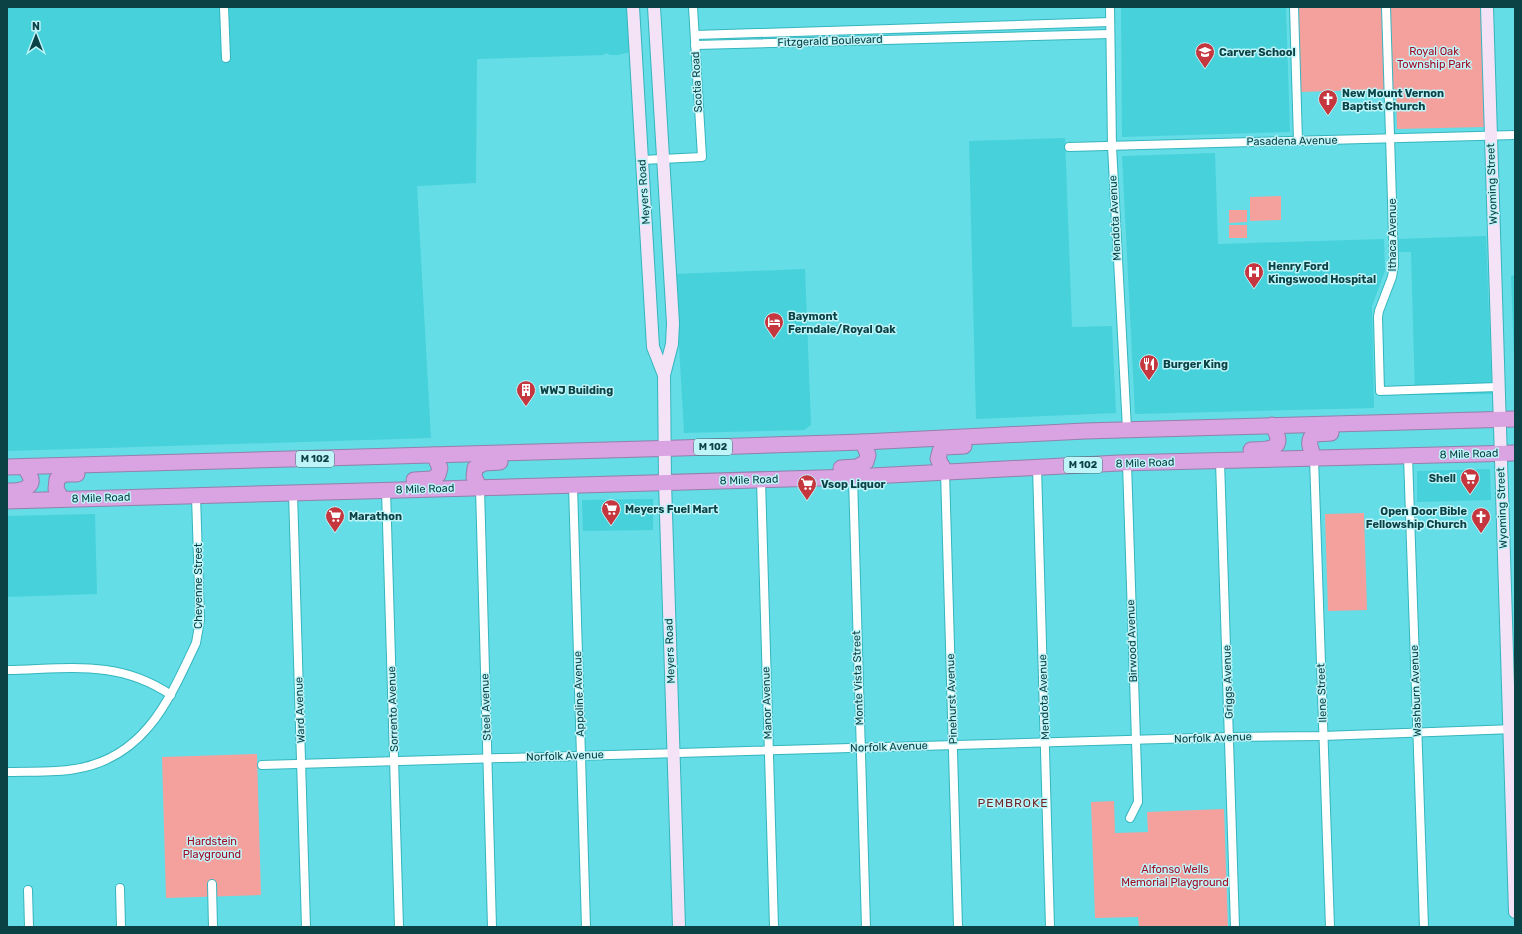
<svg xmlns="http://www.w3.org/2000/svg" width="1522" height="934" viewBox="0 0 1522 934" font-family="Rubik,sans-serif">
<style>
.built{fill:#46d1db}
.green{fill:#f4a19e}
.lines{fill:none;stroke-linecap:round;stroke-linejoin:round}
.street-casing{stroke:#35b5be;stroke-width:10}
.secondary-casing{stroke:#35b5be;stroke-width:14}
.highway-casing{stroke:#9281ab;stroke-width:17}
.street{stroke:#fff;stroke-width:8}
.secondary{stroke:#f4e3f6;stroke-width:12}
.highway{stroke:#daa3e2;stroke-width:15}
.labels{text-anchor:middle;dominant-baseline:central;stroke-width:3;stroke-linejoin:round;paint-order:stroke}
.shield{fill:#bff4f8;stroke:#41777b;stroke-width:1}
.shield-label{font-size:10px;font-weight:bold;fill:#0b4246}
.street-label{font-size:11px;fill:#0b4246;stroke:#bff4f8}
.park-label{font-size:11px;fill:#a30a24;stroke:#bff4f8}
.poi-label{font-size:11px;font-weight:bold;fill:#0b4246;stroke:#bff4f8;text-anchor:start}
.neighbourhood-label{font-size:12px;letter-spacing:1px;fill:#6f2829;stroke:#bff4f8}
</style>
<rect width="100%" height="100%" fill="#64dde6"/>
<g class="built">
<polygon points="7,7 628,7 631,52 618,55 610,55 606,53 604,55 477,59 476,183 417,186 431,438 7,451"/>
<polygon points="1121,7 1286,7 1290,132 1122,137"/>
<polygon points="1065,138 1072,327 1112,326 1116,413 976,419 969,141"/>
<polygon points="1215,153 1218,244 1384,239 1385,271 1372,306 1374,408 1135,414 1122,156"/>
<polygon points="1486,236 1492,394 1415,395 1411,252 1398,252 1398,239"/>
<polygon points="805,269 811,425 804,430 684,433 675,274"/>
<polygon points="1515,275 1515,383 1511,276"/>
<polygon points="1490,469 1491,500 1417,502 1417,471"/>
<polygon points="653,499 653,530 583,531 582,500"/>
<polygon points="95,514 97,594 7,597 7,516"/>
</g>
<g class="green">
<polygon points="1298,7 1482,7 1484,127 1397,129 1396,89 1300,92"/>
<polygon points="1281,196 1281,220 1250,221 1250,197"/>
<polygon points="1229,210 1247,210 1247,222 1229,223"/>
<rect x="1229" y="225" width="18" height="13"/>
<polygon points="1364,513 1367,610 1328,611 1325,514"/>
<polygon points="257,754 261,895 166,898 162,757"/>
<polygon points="1114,801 1115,833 1148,832 1147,812 1224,809 1228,927 1139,927 1138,917 1095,918 1091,802"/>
</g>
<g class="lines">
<g class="street-casing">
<g id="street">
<polyline points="224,7 226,58"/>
<polyline points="1110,7 1112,146 1127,429"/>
<polyline points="1294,7 1298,141"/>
<polyline points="1386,7 1394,265 1392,277 1379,311 1378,317 1380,391 1498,387"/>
<polyline points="695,35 1110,22"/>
<polyline points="695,45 1110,34"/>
<polyline points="1069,147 1515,135"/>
<polyline points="642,160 702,157 693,7"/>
<polyline points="1408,456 1424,927"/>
<polyline points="1314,458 1330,927"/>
<polyline points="1220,461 1235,927"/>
<polyline points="1127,463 1138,802 1130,818"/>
<polyline points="1037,467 1050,927"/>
<polyline points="945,471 958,927"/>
<polyline points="853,477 866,927"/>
<polyline points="761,480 774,927"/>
<polyline points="573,485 586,927"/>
<polyline points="480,488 492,927"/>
<polyline points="386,490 399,927"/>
<polyline points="293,493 306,927"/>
<path d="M7 670C68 669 118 659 171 695"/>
<polyline points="262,765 1230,737 1323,736 1514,729"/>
<path d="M7 772C29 771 53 773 75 769 145 758 169 700 196 643L200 620 196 496"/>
<polyline points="212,884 213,927"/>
<polyline points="120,888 121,927"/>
<polyline points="28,890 29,927"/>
</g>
</g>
<g class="secondary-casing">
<g id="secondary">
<polyline points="633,7 653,347 664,375"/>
<polyline points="654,7 673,323 672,344 664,375 665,482 679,927"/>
<polyline points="1487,7 1515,912"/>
</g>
</g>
<g class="highway-casing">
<g id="highway">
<path d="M1251 450C1271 450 1287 449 1272 425"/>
<path d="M1314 458C1311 449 1306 441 1314 434L1331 433"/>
<polyline points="7,467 680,448 863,442 1085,431 1515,419"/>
<polyline points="841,468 857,467 866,462 868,455 863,442"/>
<polyline points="945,471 938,459 940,451 944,447 964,446"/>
<polyline points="414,480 432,479 438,475 440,468 434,455"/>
<polyline points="480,488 474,477 475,468 484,463 500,462"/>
<path d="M7 491C26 491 40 486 24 467"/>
<polyline points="62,499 56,489 57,479 64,474 77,474"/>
<polyline points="7,501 616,484 853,477 1119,463 1515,453"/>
</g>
</g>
<use href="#street" class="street"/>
<use href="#secondary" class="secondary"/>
<use href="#highway" class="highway"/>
</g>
<defs>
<g id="school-pin" transform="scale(1)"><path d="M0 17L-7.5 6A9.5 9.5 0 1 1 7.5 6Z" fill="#c6363f" stroke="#bff4f8"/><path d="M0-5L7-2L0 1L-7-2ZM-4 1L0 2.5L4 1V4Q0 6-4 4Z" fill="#fff"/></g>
<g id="church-pin" transform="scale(1)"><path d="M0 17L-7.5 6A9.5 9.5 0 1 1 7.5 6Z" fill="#c6363f" stroke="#bff4f8"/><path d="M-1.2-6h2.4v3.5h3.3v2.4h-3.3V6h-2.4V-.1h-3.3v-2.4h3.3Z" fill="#fff"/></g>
<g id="hospital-pin" transform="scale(1)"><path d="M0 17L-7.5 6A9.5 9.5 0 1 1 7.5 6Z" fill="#c6363f" stroke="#bff4f8"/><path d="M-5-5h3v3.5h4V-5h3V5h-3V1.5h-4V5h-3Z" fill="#fff"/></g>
<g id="hotel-pin" transform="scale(1)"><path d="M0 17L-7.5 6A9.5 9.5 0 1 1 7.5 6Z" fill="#c6363f" stroke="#bff4f8"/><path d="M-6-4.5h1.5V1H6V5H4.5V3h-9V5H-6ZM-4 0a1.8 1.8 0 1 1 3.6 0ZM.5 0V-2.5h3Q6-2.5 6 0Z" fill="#fff"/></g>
<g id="restaurant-pin" transform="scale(1)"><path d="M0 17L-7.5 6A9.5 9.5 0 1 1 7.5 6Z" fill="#c6363f" stroke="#bff4f8"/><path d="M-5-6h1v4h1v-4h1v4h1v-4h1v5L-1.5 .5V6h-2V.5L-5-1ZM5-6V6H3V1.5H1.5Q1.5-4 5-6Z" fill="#fff"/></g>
<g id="building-pin" transform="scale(1)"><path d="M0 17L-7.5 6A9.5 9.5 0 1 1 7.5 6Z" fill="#c6363f" stroke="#bff4f8"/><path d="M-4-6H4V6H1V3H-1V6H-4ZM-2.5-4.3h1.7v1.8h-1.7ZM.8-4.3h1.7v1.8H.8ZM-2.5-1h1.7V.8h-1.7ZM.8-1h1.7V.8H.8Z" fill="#fff"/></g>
<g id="supermarket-pin" transform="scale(1)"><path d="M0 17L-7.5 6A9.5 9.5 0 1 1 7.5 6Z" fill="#c6363f" stroke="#bff4f8"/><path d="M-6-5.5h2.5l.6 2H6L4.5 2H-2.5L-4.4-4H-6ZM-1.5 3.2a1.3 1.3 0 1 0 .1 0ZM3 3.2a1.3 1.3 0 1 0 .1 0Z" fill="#fff"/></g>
</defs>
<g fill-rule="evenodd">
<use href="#school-pin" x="1205" y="52"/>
<use href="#church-pin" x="1328" y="99"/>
<use href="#hospital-pin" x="1254" y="272"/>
<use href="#hotel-pin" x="774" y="322"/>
<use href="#restaurant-pin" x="1149" y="364"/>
<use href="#building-pin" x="526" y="390"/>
<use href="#supermarket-pin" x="1470" y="478"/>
<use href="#supermarket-pin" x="807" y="484"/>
<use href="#supermarket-pin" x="611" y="509"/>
<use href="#supermarket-pin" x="335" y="516"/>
<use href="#church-pin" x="1481" y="517"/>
</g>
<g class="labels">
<g class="shield">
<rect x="694" y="439" width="38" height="16" rx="3"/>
<rect x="296" y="451" width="38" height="16" rx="3"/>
<rect x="1064" y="457" width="38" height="16" rx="3"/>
</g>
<g class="shield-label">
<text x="713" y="447">M 102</text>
<text x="315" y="459">M 102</text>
<text x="1083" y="465">M 102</text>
</g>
<g class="street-label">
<text transform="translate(830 41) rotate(-2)">Fitzgerald Boulevard</text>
<text transform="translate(697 82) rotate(-93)">Scotia Road</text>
<text transform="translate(1292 141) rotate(-1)">Pasadena Avenue</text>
<text transform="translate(1492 184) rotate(-92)">Wyoming Street</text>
<text transform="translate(644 192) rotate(-94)">Meyers Road</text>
<text transform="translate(1115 218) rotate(-93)">Mendota Avenue</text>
<text transform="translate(1392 235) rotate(-90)">Ithaca Avenue</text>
<text transform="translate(1469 454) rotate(-2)">8 Mile Road</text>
<text transform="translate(1145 463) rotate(-2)">8 Mile Road</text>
<text transform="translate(749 480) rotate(-2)">8 Mile Road</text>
<text transform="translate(425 489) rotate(-2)">8 Mile Road</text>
<text transform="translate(101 498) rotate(-2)">8 Mile Road</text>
<text transform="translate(1502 508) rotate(-92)">Wyoming Street</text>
<text transform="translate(198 586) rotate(-90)">Cheyenne Street</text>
<text transform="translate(1132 641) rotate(-92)">Birwood Avenue</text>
<text transform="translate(670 651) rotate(-92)">Meyers Road</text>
<text transform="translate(858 678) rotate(-92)">Monte Vista Street</text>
<text transform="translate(1228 682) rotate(-92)">Griggs Avenue</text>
<text transform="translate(1416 691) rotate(-92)">Washburn Avenue</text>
<text transform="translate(1322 693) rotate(-92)">Ilene Street</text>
<text transform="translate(579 694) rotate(-92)">Appoline Avenue</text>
<text transform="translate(1044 697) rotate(-92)">Mendota Avenue</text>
<text transform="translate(952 699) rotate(-92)">Pinehurst Avenue</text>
<text transform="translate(767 703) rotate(-92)">Manor Avenue</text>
<text transform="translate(486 707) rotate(-92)">Steel Avenue</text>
<text transform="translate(393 709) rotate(-92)">Sorrento Avenue</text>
<text transform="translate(300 710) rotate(-92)">Ward Avenue</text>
<text transform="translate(1213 738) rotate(-2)">Norfolk Avenue</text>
<text transform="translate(889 747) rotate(-2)">Norfolk Avenue</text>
<text transform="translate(565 756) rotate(-2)">Norfolk Avenue</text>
</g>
<g class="park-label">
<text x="1434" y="51">Royal Oak<tspan x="1434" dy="13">Township Park</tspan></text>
<text x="212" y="841">Hardstein<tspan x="212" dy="13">Playground</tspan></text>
<text x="1175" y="869">Alfonso Wells<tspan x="1175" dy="13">Memorial Playground</tspan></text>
</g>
<g class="poi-label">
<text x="1219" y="52">Carver School</text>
<text x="1342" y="93">New Mount Vernon<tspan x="1342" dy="13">Baptist Church</tspan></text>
<text x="1268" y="266">Henry Ford<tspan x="1268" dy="13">Kingswood Hospital</tspan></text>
<text x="788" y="316">Baymont<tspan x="788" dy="13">Ferndale/Royal Oak</tspan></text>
<text x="1163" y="364">Burger King</text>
<text x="540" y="390">WWJ Building</text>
<text x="1456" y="478" text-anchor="end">Shell</text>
<text x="821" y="484">Vsop Liquor</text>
<text x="625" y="509">Meyers Fuel Mart</text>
<text x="1467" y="511" text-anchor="end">Open Door Bible<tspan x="1467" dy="13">Fellowship Church</tspan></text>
<text x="349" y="516">Marathon</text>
</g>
<g class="neighbourhood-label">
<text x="1013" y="803">PEMBROKE</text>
</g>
</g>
<rect width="1522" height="934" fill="none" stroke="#0b4246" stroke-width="16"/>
<g transform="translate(36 36)" stroke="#bff4f8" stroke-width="3" paint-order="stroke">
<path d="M0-3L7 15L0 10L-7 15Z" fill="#0b4246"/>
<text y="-6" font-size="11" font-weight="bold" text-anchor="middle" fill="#0b4246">N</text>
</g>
</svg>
